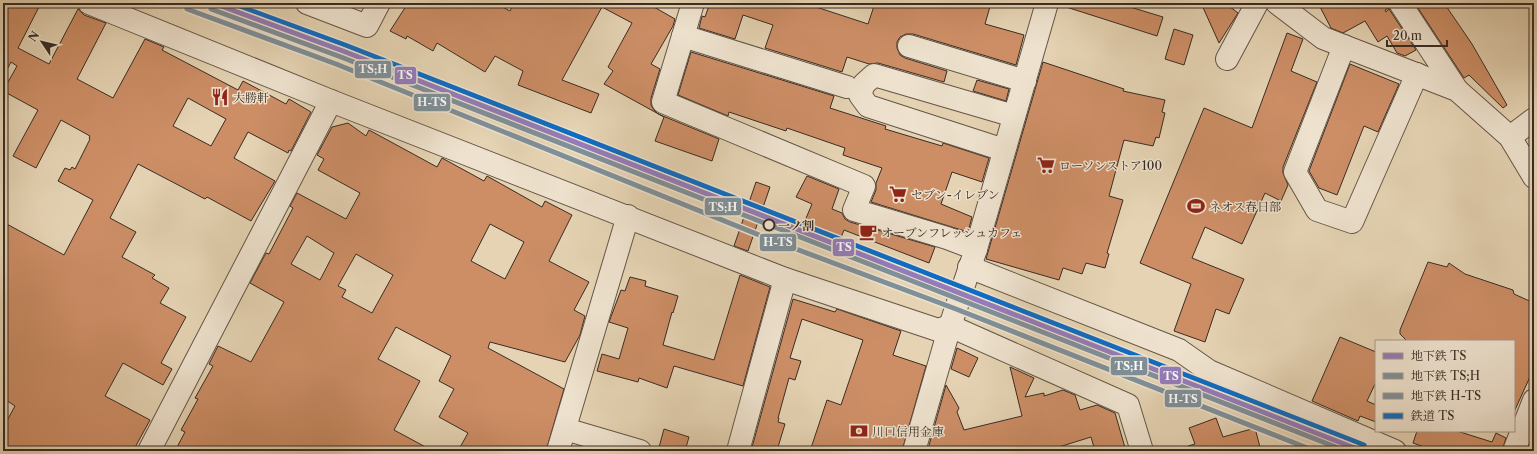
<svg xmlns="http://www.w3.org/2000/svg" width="1537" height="454" viewBox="0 0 1537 454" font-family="'Libre Caslon Text','Noto Serif JP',serif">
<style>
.building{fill:#cd8e66;stroke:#392c24;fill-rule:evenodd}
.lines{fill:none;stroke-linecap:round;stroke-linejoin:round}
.minor-casing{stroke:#645648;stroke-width:24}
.minor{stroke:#eee2ce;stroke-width:22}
.rail-1-casing{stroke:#eee2ce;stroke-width:8}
.rail-1{stroke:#0f6cc3;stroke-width:5}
.metro-1-casing{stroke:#eee2ce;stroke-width:8}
.metro-2-casing{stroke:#eee2ce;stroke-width:8}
.metro-3-casing{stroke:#eee2ce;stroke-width:8}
.metro-1{stroke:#937cb9;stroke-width:5}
.metro-2{stroke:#7f9099;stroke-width:5}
.metro-3{stroke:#7f9099;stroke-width:5}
.stop-dot{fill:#eee2ce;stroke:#392c24;stroke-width:2}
.labels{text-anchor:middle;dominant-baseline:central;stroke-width:3;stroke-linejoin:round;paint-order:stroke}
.poi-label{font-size:12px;fill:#392c24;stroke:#eee2ce;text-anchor:start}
.stop-label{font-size:12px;font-weight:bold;fill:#392c24;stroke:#eee2ce;text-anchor:start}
.line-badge{stroke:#eee2ce;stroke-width:1.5}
.badge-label{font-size:11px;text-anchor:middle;font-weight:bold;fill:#fff}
</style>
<rect width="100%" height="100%" fill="#e5d3b3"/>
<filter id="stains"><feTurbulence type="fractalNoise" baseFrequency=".005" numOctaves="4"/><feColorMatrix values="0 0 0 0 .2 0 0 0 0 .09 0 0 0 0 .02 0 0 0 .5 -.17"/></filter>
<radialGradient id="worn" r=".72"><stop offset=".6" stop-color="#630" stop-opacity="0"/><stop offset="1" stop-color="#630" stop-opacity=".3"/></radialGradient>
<g class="building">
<path d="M10 3H41L18 48 49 64 78 9 84 15 106 23 77 79 113 98 145 39 164 47 162 50 238 90 243 81 286 104 289 99 311 112 291 151 289 150 288 153 248 132 234 158 275 181 251 221 207 197 205 199 138 164 110 218 136 232 122 257 155 275 152 278 169 288 160 303 186 317 161 363 172 369 163 385 123 363 105 396 150 420 133 451H3V428L15 406 3 398V222L64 255 93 200 58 181 65 168 70 170 72 167 75 169 90 139 89 138 90 136 61 120 36 168 13 156 38 110 3 91 17 66 11 62 3 77V17ZM188 98 226 119 211 146 173 126Z"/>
<polygon points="408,3 495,3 510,11 514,3 647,3 675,19 673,26 651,64 660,69 651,98 651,105 654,110 658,114 719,139 712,161 655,141 664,117 604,84 613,71 608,67 632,23 602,7 562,80 599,94 591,113 518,85 523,71 495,56 485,72 437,43 433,51 407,36 406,39 390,31"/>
<polygon points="710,3 804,3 868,24 875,3 991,3 985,24 1024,35 1016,65 913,34 906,34 900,37 897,42 897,48 900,55 905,58 947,71 944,82 878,63 869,64 847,57 842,72 765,48 773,25 743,15 735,39 699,28 702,16 705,17"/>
<polygon points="1063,3 1117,3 1163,17 1157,36 1063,6"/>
<polygon points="1201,3 1225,3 1238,13 1219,43"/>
<polygon points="1318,3 1388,3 1389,8 1385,10 1386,12 1389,9 1416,50 1405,56 1397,53 1387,36 1378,42 1365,21 1343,33 1331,28"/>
<polygon points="1425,3 1444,3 1472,44 1507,105 1503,108 1469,75 1464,78 1418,8"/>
<polygon points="1174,29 1193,35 1184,65 1165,59"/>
<polygon points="1287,33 1303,39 1291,71 1317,82 1283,167 1283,173 1288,185 1281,201 1265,193 1242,244 1205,227 1192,258 1244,279 1229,314 1216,309 1205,342 1174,331 1191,284 1140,263 1204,108 1252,128"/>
<polygon points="691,52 834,96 830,108 886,126 885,129 942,146 943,143 989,158 982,182 952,172 941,204 972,217 968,232 871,202 876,190 876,183 882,168 843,155 845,148 787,128 786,131 729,112 728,116 678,95"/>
<polygon points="1043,62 1124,89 1123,91 1165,100 1162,112 1165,113 1159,138 1156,137 1153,146 1124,140 1109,196 1123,200 1107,253 1109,254 1105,268 1086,263 1082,274 1063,268 1059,280 986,259"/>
<polygon points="1350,64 1399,84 1378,132 1364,126 1337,195 1319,188 1309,171"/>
<polygon points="977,80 1009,89 1006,101 973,91"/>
<path d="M348 123 366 136 369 130 437 167 442 158 484 181 487 176 542 207 545 201 572 215 549 261 589 282 574 310 585 316 580 335 565 362 490 342 488 348 564 389 546 451H458L468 433 439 417 454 389 439 381 451 356 396 327 378 359 420 381 394 430 433 451H175L185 432 181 430 198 399 195 398 213 366 209 364 218 346 251 362 284 302 250 283 266 253 269 254 293 208 290 206 297 193 346 219 360 193 318 170 324 159 317 155 332 127ZM490 224 524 242 505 279 471 261ZM307 236 334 253 320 280 291 264ZM356 254 393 275 372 313 342 297 346 290 338 286Z"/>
<polygon points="807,176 839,189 832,209 842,213 845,219 850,222 935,247 929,263 844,230 840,240 804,223 812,204 796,197"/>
<polygon points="756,182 770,187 748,251 734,246"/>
<polygon points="1428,262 1447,267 1449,263 1465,274 1513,290 1514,294 1534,303 1534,368 1514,412 1514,341 1407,341 1400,334 1400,330"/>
<polygon points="740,275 770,287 743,386 674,366 667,388 639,378 638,382 597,371 602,354 619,359 628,328 609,322 621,290 625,291 630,277 646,281 645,286 678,296 673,313 672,312 663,345 714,360"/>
<polygon points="793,299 835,312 837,309 901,331 893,355 926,366 902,451 810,451 827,400 841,405 863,340 802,319 790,358 801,361 795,380 789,378 778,418 779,418 778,422 785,424 778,447 774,446 773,451 751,451"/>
<polygon points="1340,337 1376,352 1376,382 1367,401 1376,405 1376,422 1360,416 1358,421 1312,401"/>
<polygon points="957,348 978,358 969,377 951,369"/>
<polygon points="1010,367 1034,378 1025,397 1044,393 1044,396 1063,390 1075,395 1080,410 1097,405 1115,413 1126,451 1095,451 1091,437 1046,451 928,451 928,449 946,385 959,408 957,412 964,430 1022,416"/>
<polygon points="1216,418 1223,437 1255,428 1261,451 1189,451 1188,446 1195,444 1189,428"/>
<polygon points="664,429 689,437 685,451 658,451"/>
<polygon points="1417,431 1457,431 1492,442 1496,433 1506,438 1502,451 1435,451 1413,443"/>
</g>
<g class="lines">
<g class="minor-casing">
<g id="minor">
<polyline points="89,3 331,101 785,279 938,330 950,326 1128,405 1142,451"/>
<polyline points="307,3 367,26 379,3"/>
<polyline points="693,3 663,102 864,186 854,210 947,238 976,249"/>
<polyline points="1277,3 1323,38 1457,90 1510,137 1534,177"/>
<polyline points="1400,3 1457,90"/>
<polyline points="683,36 847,87"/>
<polyline points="909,46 1025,81"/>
<polyline points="1344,46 1295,172 1317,210 1352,222 1417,74"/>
<polyline points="1227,59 1257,3"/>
<polyline points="1510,137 1534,119"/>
<polyline points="1004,150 868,106 860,95 864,84 874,75 1014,116"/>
<polyline points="969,267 1179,350 1209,371 1395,451"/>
<polyline points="565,429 640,451"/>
<polyline points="149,451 331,101"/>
<polyline points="558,451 628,216"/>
<polyline points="738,451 785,279"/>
<polyline points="914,451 950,326 976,249 1047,3"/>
<polyline points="1514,451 1534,400"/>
</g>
</g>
<use href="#minor" class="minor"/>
<g class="rail-1-casing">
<polyline id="rail-1" points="230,3 345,45 1364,445"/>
</g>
<use href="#rail-1" class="rail-1"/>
<g class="metro-1-casing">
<polyline id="metro-1" points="213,3 343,51 1362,451"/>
</g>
<g class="metro-2-casing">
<polyline id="metro-2" points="211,9 341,57 1346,451"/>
</g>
<g class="metro-3-casing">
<polyline id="metro-3" points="187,9 336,64 764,237 956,309 1315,451"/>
</g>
<use href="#metro-1" class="metro-1"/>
<use href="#metro-2" class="metro-2"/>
<use href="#metro-3" class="metro-3"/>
</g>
<defs>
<g id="restaurant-bare" transform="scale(1.38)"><path d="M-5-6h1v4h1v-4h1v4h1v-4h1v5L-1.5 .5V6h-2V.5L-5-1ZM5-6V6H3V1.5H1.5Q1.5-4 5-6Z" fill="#8f2418" stroke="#eee2ce" stroke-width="2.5" paint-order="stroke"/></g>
<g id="supermarket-bare" transform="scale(1.38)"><path d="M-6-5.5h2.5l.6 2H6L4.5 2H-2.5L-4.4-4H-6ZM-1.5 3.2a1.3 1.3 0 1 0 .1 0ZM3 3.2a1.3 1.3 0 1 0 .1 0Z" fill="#8f2418" stroke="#eee2ce" stroke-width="2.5" paint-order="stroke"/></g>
<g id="stadium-bare" transform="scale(1.38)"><path d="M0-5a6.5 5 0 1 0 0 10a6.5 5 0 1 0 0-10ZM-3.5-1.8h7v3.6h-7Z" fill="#8f2418" stroke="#eee2ce" stroke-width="2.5" paint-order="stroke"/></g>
<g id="cafe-bare" transform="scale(1.38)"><path d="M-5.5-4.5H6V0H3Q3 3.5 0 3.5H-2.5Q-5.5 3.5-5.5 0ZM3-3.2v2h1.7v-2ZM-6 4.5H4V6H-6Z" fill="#8f2418" stroke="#eee2ce" stroke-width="2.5" paint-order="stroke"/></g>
<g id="bank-bare" transform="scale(1.38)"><path d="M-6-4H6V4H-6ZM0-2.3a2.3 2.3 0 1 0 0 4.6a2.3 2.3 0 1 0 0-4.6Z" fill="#8f2418" stroke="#eee2ce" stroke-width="2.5" paint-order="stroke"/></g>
</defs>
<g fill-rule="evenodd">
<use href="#restaurant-bare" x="220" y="97"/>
<use href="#supermarket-bare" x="1046" y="165"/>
<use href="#supermarket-bare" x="898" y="194"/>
<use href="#stadium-bare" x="1196" y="206"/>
<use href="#cafe-bare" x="868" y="232"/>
<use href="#bank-bare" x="859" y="431"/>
</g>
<circle class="stop-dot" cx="769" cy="225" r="5.5"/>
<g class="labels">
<g class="poi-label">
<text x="233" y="97">大勝軒</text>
<text x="1059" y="165">ローソンストア100</text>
<text x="911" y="194">セブン-イレブン</text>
<text x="1209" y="206">ネオス春日部</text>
<text x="881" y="232">オーブンフレッシュカフェ</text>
<text x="872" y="431">川口信用金庫</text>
</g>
<g class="stop-label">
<text x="778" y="225">一ノ割</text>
</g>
</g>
<g class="line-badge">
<rect x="354" y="60" width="38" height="19" rx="4" fill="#7f9099"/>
<rect x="394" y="66" width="23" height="19" rx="4" fill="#937cb9"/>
<rect x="413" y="93" width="38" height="19" rx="4" fill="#7f9099"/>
<rect x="704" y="197" width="38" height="19" rx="4" fill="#7f9099"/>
<rect x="759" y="233" width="38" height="19" rx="4" fill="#7f9099"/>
<rect x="832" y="238" width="23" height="19" rx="4" fill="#937cb9"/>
<rect x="1110" y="356" width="38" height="20" rx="4" fill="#7f9099"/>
<rect x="1159" y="366" width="23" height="19" rx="4" fill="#937cb9"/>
<rect x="1164" y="389" width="38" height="19" rx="4" fill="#7f9099"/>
</g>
<g class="badge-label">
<text x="373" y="73">TS;H</text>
<text x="405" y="79">TS</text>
<text x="432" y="106">H-TS</text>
<text x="723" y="211">TS;H</text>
<text x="778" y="246">H-TS</text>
<text x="844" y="251">TS</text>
<text x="1129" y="370">TS;H</text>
<text x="1171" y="380">TS</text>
<text x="1183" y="403">H-TS</text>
</g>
<rect width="1537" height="454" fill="none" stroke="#e5d3b3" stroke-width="16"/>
<rect x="4" y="4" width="1529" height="446" fill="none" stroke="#392c24" stroke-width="2"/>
<rect x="8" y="8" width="1521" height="438" fill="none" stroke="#392c24"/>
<rect x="1375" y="340" width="140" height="92" fill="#eee2ce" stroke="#a6998a"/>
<rect x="1383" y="353" width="20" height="6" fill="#937cb9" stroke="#a6998a"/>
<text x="1411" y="360" font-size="12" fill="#392c24">地下鉄 TS</text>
<rect x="1383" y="373" width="20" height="6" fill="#7f9099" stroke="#a6998a"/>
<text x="1411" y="380" font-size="12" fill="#392c24">地下鉄 TS;H</text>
<rect x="1383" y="393" width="20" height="6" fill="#7f9099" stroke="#a6998a"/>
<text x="1411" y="400" font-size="12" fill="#392c24">地下鉄 H-TS</text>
<rect x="1383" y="413" width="20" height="6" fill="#0f6cc3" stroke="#a6998a"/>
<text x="1411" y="420" font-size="12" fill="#392c24">鉄道 TS</text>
<g transform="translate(42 42) rotate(305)" stroke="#eee2ce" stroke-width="3" paint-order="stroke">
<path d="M0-3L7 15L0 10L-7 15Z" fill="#392c24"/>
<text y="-6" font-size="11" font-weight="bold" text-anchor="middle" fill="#392c24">N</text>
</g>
<path d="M1387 40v6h60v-6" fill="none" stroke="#392c24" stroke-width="2"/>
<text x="1393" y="40" font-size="12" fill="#392c24" stroke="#eee2ce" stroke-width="3" paint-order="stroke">20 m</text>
<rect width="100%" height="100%" filter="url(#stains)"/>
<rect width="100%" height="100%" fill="url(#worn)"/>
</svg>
